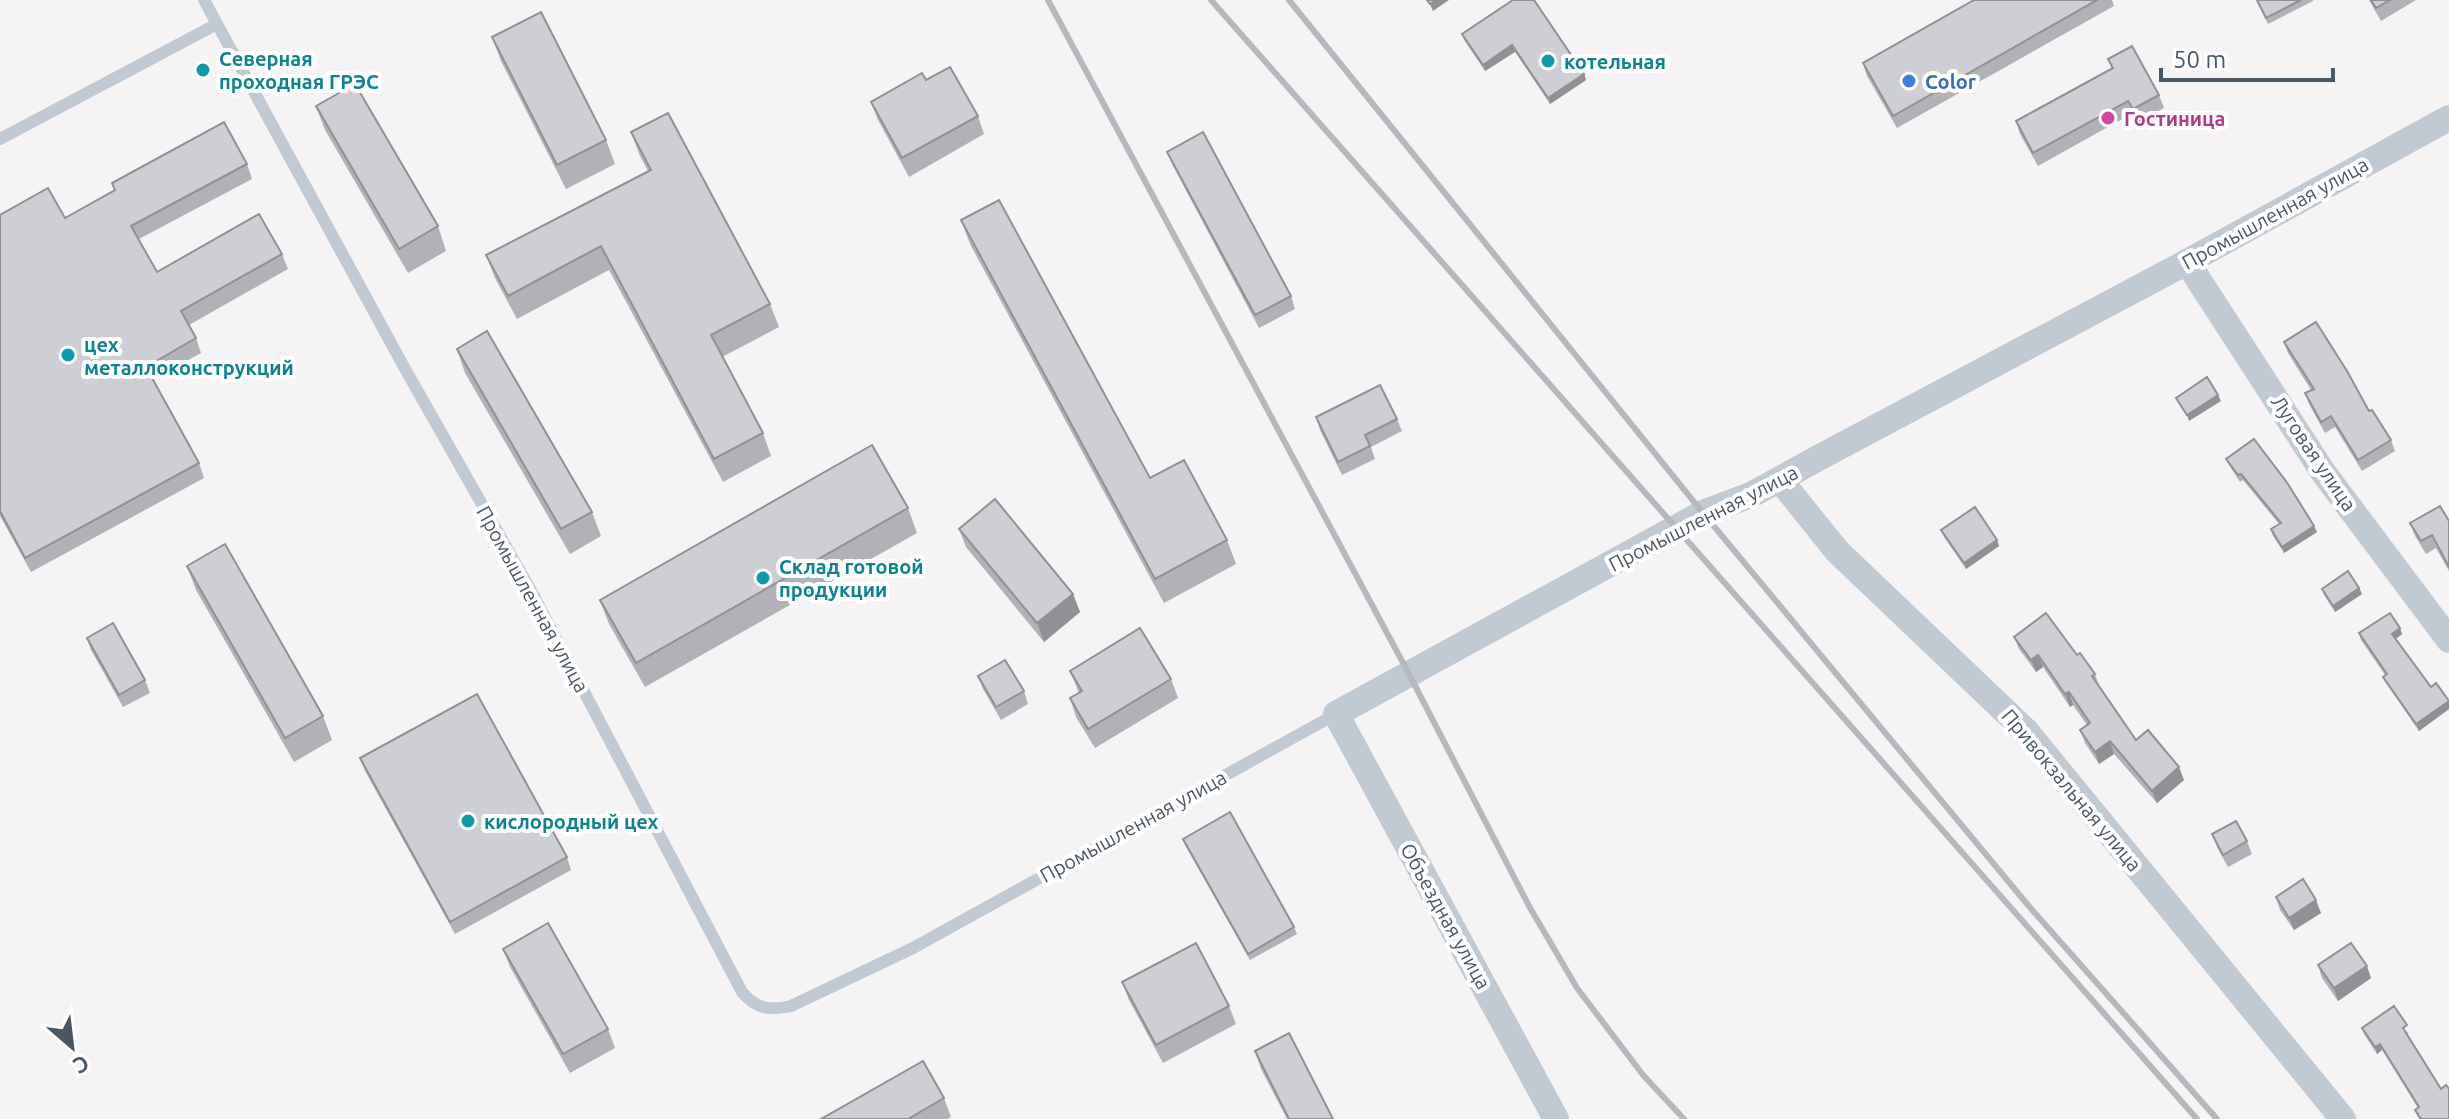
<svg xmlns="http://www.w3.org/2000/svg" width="2449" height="1119" viewBox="0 0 2449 1119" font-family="Ubuntu,sans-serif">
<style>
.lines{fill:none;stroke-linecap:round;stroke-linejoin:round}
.service{stroke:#c1cad2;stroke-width:12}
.minor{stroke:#c1cad2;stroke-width:26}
.rail{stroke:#b5b8bd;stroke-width:6}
.wall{fill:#b0b2b7}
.shaded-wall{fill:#909195}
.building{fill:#cdcfd5;stroke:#909195;stroke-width:2}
.culture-dot{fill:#0f9aa8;stroke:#fff;stroke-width:3}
.shop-dot{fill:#3f7fe0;stroke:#fff;stroke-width:3}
.hotel-dot{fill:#d1479c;stroke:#fff;stroke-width:3}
.labels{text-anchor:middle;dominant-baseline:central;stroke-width:8;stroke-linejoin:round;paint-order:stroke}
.culture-label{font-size:20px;font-weight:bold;fill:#0d838f;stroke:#fff;text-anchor:start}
.shop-label{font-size:20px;font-weight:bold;fill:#366cbe;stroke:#fff;text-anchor:start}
.hotel-label{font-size:20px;font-weight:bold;fill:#b23c85;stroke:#fff;text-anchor:start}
.street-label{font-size:20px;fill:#4a5661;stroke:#fff}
</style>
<rect width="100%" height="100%" fill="#f5f3f3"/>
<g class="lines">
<g class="service">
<path d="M204 0 404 367 529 587 742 992C756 1009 770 1011 791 1006L913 948 1336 714"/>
<polyline points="0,139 217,24"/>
</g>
<g class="minor">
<polyline points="2187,262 2323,472 2449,640"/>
<polyline points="1780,480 1837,551 2026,731 2343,1119"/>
<polyline points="1556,1119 1336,714 1703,513 1751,495 1822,456 2187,262 2449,118"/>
</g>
<g class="rail">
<polyline points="1048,0 1409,674 1529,906 1577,988 1643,1075 1684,1119"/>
<polyline points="1211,0 2197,1119"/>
<polyline points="1289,0 1703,513 2027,904 2217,1119"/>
</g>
</g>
<g class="wall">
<polygon points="1513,0 1584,74 1586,80 1550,104 1515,52 1485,71 1464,40 1462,34"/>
<polygon points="1974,0 2112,0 2114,6 1897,128 1867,76 1863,63"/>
<polygon points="2256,0 2313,0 2313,1 2268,24"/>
<polygon points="2369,0 2416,0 2381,21"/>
<polygon points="492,37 606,140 615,164 566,189 501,61"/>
<polygon points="2108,59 2159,95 2164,108 2138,122 2133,113 2038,166 2020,134 2016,121 2112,69"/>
<polygon points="926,80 978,116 984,134 909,177 878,120 871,102"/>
<polygon points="316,106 438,226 446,251 408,273 325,130"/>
<polygon points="631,132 770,304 779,327 722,357 763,433 771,456 723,482 609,270 517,319 495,278 486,255 648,171 640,156"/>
<polygon points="1167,152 1291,296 1295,309 1259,328 1172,164"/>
<polygon points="247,164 252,179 139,239 157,272 282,254 288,269 189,325 196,338 201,353 153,380 199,463 204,478 31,572 0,516 0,215 65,218 114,190 112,183"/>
<polygon points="961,220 1150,478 1227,540 1236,564 1164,603 970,244"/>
<polygon points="2284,342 2369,411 2391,440 2395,451 2362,471 2335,427 2325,433 2309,404 2305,393 2311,390 2288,353"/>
<polygon points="457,349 592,512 601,536 570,554 465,373"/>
<polygon points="1316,417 1397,419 1402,431 1371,447 1375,459 1342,475 1320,430"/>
<polygon points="2226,459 2317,532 2284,553 2273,536 2271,529 2279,524 2243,480 2240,482 2229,465"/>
<polygon points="908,508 917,533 645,687 609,624 600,600"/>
<polygon points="2449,521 2449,571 2436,548 2426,554 2415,536 2410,523"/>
<polygon points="959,529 1073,594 1080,612 1044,642 966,547"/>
<polygon points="1941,530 1997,540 1999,546 1966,569 1944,537"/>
<polygon points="187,566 323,716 332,740 294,762 196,590"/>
<polygon points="2359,588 2362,594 2335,612 2324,595 2322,589"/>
<polygon points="2400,628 2402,634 2396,639 2431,687 2449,701 2449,709 2419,731 2386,683 2383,677 2385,675 2361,640 2359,633"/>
<polygon points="2014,637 2077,655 2095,674 2099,686 2136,740 2184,780 2157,803 2114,754 2099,764 2085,743 2080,730 2087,725 2073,705 2070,707 2043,667 2036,672 2019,649"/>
<polygon points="87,638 145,680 150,693 123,707 91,650"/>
<polygon points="1070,671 1171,679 1178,698 1095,748 1076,717 1070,698 1079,693"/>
<polygon points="978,676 1024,691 1028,704 1001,720 983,689"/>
<polygon points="360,758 567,857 571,870 455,934 365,771"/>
<polygon points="2212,834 2247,841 2252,854 2228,867 2217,847"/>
<polygon points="1183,839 1294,927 1297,934 1250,960 1185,845"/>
<polygon points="2276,897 2321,913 2294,930 2280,910"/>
<polygon points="503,949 608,1029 615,1048 570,1073 510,967"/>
<polygon points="2318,965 2371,978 2338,1001 2322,978"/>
<polygon points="1122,982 1229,1006 1236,1024 1163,1063 1129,1000"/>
<polygon points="2362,1028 2409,1032 2407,1033 2449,1119 2419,1119 2415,1110 2418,1108 2382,1050 2377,1054 2364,1034"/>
<polygon points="1255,1051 1333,1119 1287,1119 1261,1069"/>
<polygon points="944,1098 951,1117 947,1119 821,1119"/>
</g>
<g class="shaded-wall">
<polygon points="1437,0 1449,0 1433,11 1430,4"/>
<polygon points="1512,45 1515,52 1485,71 1483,65"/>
<polygon points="1584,74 1586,80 1550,104 1548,98"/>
<polygon points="2218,395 2221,401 2189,421 2187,415"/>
<polygon points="2314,526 2317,532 2284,553 2282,547"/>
<polygon points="1997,540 1999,546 1966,569 1964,563"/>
<polygon points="2359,588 2362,594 2335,612 2333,606"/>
<polygon points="1073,594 1080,612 1044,642 1037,623"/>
<polygon points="2400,628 2402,634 2394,640 2392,634"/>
<polygon points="2038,655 2043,667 2036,672 2031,660"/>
<polygon points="2069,692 2073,705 2070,707 2065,694"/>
<polygon points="2449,701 2449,709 2419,731 2416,724"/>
<polygon points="2110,741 2114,754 2099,764 2095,752"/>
<polygon points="2179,767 2184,780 2157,803 2152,791"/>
<polygon points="2316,900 2321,913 2294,930 2289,918"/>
<polygon points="2367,966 2371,978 2338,1001 2334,988"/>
<polygon points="2380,1044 2382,1050 2377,1054 2375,1047"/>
</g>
<g class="building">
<polygon points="1427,0 1437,0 1430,4"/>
<polygon points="1513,0 1534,0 1584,74 1548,98 1512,45 1483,65 1462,34"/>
<polygon points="1974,0 2097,0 1893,116 1863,63"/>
<polygon points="2257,0 2301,0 2266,18"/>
<polygon points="2371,0 2390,0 2376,8"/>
<polygon points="541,12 606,140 557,165 492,37"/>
<polygon points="2132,46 2159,95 2133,109 2128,101 2033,153 2016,121 2113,68 2108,59"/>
<polygon points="950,67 978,116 902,158 871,102 922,73 926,80"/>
<polygon points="355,84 438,226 399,249 316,106"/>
<polygon points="668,113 770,304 711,335 763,433 714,459 601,246 508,296 486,255 651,170 631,132"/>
<polygon points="224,122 247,164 131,226 157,272 259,214 282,254 181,311 196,338 146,367 199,463 25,558 0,511 0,215 48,188 65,218 115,190 112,183"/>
<polygon points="1203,132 1291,296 1255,315 1167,152"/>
<polygon points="999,200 1150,478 1184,460 1227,540 1155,579 961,220"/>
<polygon points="2316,322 2347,371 2369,411 2372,410 2391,440 2358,460 2331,416 2321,422 2305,393 2314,389 2284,342"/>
<polygon points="487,331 592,512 561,529 457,349"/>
<polygon points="2207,377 2218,395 2187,415 2176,398"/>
<polygon points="1380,385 1397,419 1365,435 1370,446 1338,462 1316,417"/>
<polygon points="2254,439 2288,484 2314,526 2282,547 2271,529 2281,523 2241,474 2238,475 2226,459"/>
<polygon points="872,445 908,508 636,663 600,600"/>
<polygon points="995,499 1073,594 1037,623 959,529"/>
<polygon points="2440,506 2449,521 2449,567 2432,535 2421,541 2410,523"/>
<polygon points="1975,507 1997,540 1964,563 1941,530"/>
<polygon points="225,544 323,716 285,738 187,566"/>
<polygon points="2348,571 2359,588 2333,606 2322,589"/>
<polygon points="2046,613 2077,655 2080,653 2095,674 2092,676 2136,740 2148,730 2179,767 2152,791 2110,741 2095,752 2080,730 2090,723 2069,692 2065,694 2038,655 2031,660 2014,637"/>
<polygon points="2390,613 2400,628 2392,634 2431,687 2436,683 2449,701 2416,724 2383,677 2387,674 2359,633"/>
<polygon points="113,623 145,680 119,695 87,638"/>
<polygon points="1140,628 1171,679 1088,729 1070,698 1082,691 1070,671"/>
<polygon points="1005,660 1024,691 996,707 978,676"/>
<polygon points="477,694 567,857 450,922 360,758"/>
<polygon points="1230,812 1294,927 1248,954 1183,839"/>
<polygon points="2236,821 2247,841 2223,855 2212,834"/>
<polygon points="2303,879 2316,900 2289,918 2276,897"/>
<polygon points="548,923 608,1029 563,1054 503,949"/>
<polygon points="1196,943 1229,1006 1156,1045 1122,982"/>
<polygon points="2351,943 2367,966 2334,988 2318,965"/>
<polygon points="2394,1006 2407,1025 2403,1028 2441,1089 2446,1085 2449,1089 2449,1119 2421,1119 2415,1110 2419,1107 2380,1044 2375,1047 2362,1028"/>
<polygon points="1289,1033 1333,1119 1289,1119 1255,1051"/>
<polygon points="923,1061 944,1098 908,1119 821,1119"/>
</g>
<g class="culture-dot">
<circle cx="1548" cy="61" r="8"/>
<circle cx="203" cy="70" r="8"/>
<circle cx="68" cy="355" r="8"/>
<circle cx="763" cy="578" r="8"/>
<circle cx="468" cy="821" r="8"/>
</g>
<circle class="shop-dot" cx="1909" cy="81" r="8"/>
<circle class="hotel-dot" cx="2108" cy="118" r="8"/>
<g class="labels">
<g class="culture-label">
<text x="219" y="58">Северная<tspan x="219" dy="23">проходная ГРЭС</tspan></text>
<text x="1564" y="61">котельная</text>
<text x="84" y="344">цех<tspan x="84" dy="23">металлоконструкций</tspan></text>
<text x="779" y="566">Склад готовой<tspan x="779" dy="23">продукции</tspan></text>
<text x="484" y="821">кислородный цех</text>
</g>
<g class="shop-label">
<text x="1925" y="81">Color</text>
</g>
<g class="hotel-label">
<text x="2124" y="118">Гостиница</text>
</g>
<g class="street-label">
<text transform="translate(2275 213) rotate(-29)">Промышленная улица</text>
<text transform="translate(2314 453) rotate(56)">Луговая улица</text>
<text transform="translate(1703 518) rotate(-27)">Промышленная улица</text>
<text transform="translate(533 599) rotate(61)">Промышленная улица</text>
<text transform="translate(2072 790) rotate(50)">Привокзальная улица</text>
<text transform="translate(1133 826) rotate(-29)">Промышленная улица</text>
<text transform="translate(1446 916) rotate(61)">Объездная улица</text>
</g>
</g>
<g transform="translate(72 1047) rotate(152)" stroke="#ffffff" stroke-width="6" paint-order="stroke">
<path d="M0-6L14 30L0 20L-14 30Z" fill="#4a5661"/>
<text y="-12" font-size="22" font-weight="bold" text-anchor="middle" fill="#4a5661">С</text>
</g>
<path d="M2161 68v12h172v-12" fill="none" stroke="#4a5661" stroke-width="4"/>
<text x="2173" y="68" font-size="24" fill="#4a5661" stroke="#ffffff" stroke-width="6" paint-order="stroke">50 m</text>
</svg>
